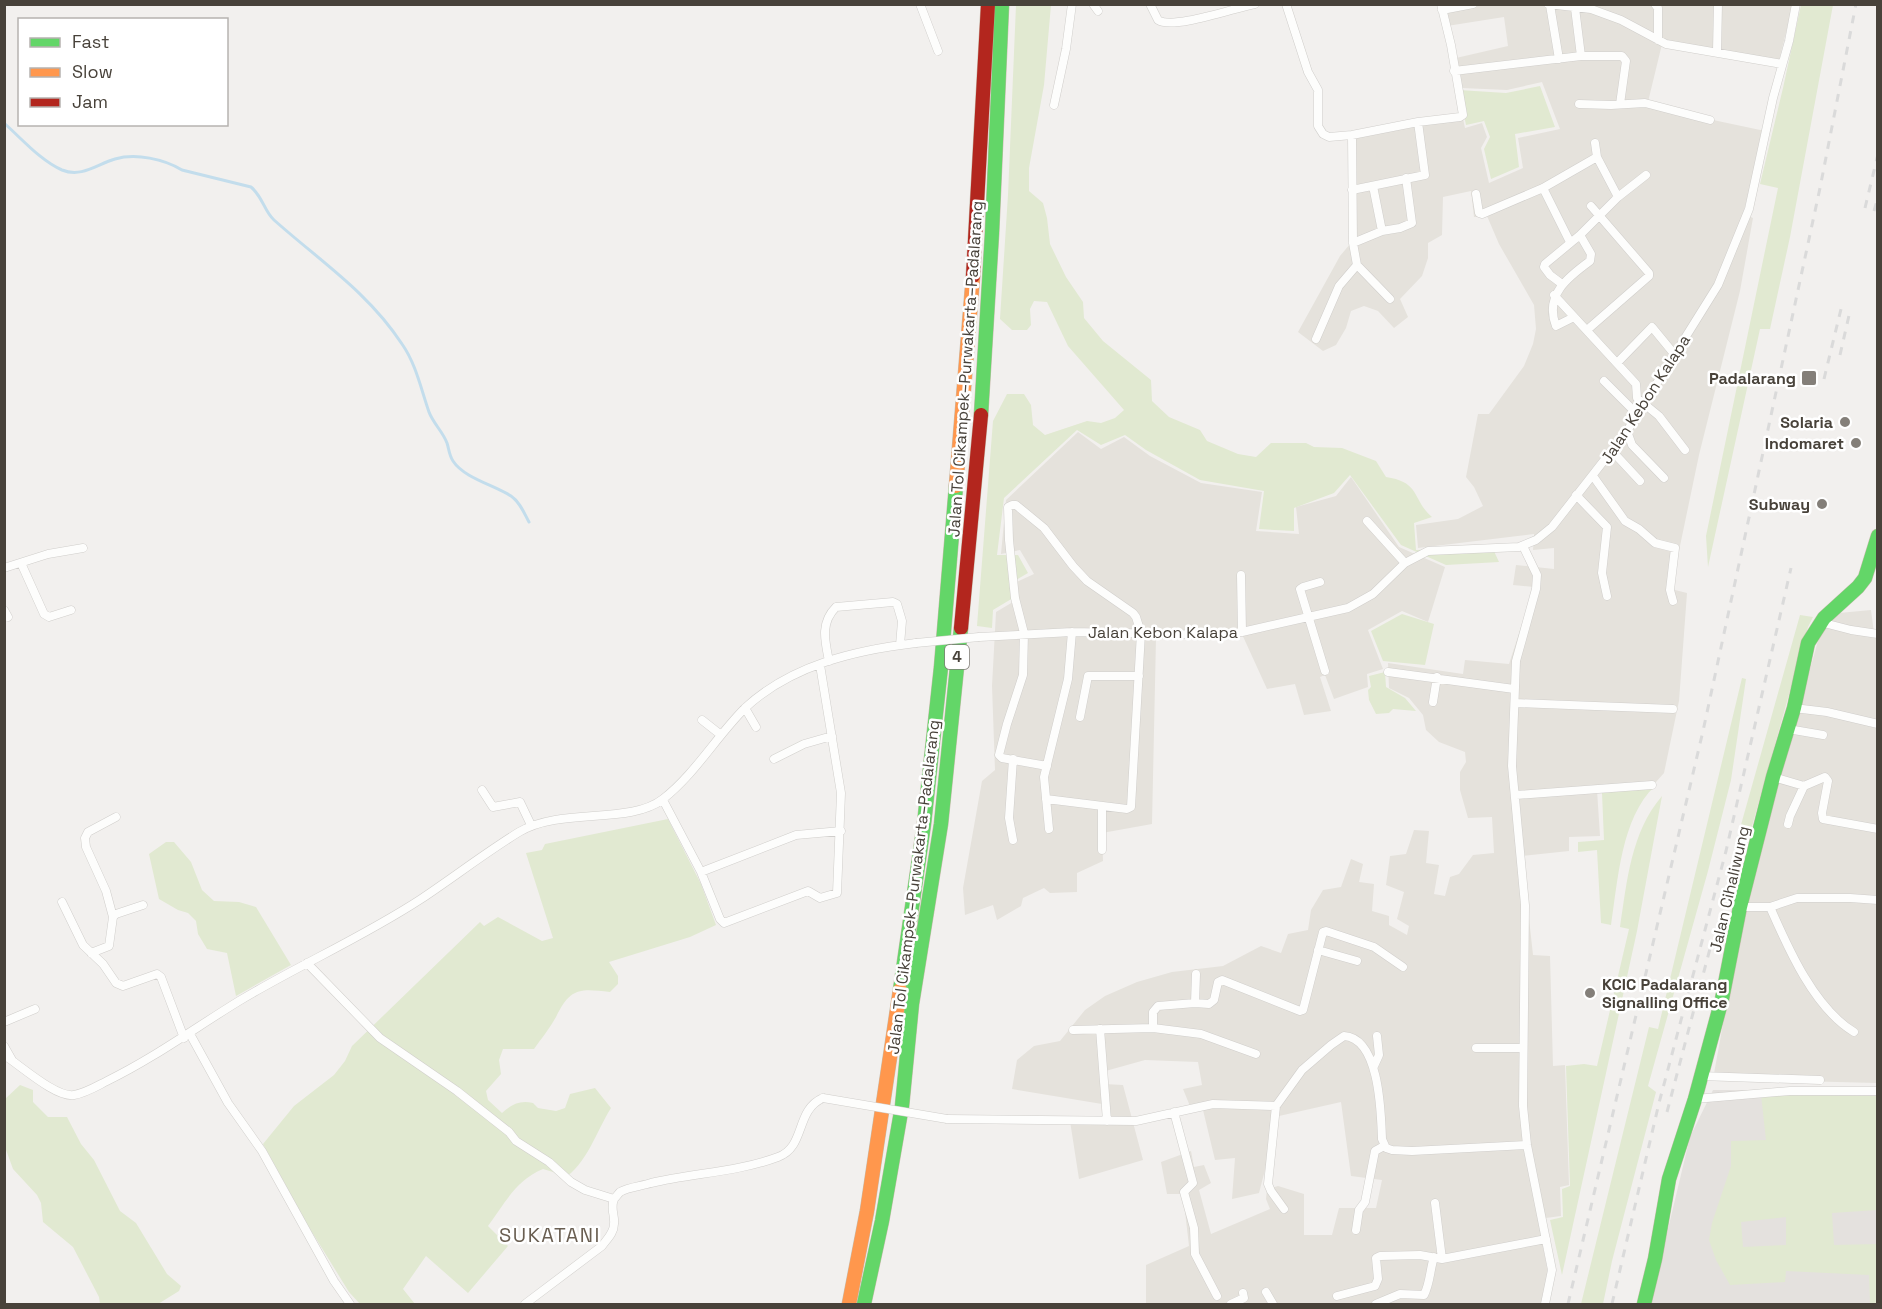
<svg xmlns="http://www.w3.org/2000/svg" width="1882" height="1309" viewBox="0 0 1882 1309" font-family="'Space Grotesk',sans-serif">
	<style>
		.residential { fill: #e5e2dc }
		.industrial { fill: #e4e1de }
		.green { fill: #e1e9d1; fill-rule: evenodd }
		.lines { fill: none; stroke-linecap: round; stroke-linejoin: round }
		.stream { stroke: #c3ddec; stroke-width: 3 }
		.street-casing { stroke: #d0cecb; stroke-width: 9 }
		.fast-casing { stroke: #c7bcac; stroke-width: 15 }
		.slow-casing { stroke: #c7bcac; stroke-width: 15 }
		.jam-casing { stroke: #c7bcac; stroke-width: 15 }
		.street { stroke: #fdfdfc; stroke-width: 8 }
		.fast { stroke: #63d668; stroke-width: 14 }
		.slow { stroke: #ff974d; stroke-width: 14 }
		.jam { stroke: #b3261e; stroke-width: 14 }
		.rail { stroke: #dadada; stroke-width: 3; stroke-dasharray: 8 8; stroke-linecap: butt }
		.street-bridge-casing { stroke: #d0cecb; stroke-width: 9; stroke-linecap: butt }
		.street-bridge { stroke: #fdfdfc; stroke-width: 8 }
		.poi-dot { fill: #847f79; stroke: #fff; stroke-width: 2 }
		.labels { text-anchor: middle; stroke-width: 5; stroke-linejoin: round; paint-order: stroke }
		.shield { fill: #fff; stroke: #7f7b75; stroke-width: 1.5 }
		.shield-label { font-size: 15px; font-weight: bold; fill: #48423a }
		.street-label { font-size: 16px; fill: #48423a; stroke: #fff }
		.poi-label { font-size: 16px; font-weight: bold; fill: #48423a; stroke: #fff; text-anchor: end }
		.quarter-label { font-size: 20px; letter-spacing: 1.5px; fill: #6a5f52; stroke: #fff }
	</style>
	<rect width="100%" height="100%" fill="#f2f0ee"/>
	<path class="residential" d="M 1437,5 L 1793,5 L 1778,64 L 1663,40 L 1647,106 L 1765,131 L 1743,214 L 1753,218 L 1740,291 L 1699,455 L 1671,589 L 1687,593 L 1679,701 L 1664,773 L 1656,782 L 1597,790 L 1600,836 L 1569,837 L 1569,851 L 1522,856 L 1533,955 L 1550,956 L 1553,1066 L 1565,1065 L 1569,1185 L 1560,1187 L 1561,1216 L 1538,1219 L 1550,1285 L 1541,1304 L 1146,1304 L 1146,1265 L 1189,1246 L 1183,1194 L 1167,1194 L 1161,1162 L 1191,1151 L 1194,1167 L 1204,1165 L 1211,1183 L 1199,1190 L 1211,1234 L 1270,1209 L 1266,1199 L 1267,1189 L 1278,1186 L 1304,1194 L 1304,1235 L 1332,1235 L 1339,1208 L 1376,1208 L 1382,1180 L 1351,1176 L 1341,1102 L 1279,1116 L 1259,1193 L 1232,1199 L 1235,1158 L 1215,1160 L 1203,1110 L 1192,1111 L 1183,1089 L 1202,1085 L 1198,1062 L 1145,1060 L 1102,1072 L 1104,1084 L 1123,1085 L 1143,1160 L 1079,1179 L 1070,1121 L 1110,1117 L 1108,1105 L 1012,1089 L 1017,1060 L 1034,1046 L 1060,1041 L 1085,1010 L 1105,996 L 1137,982 L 1172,972 L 1223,966 L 1261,946 L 1281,953 L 1288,934 L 1308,930 L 1311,910 L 1323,890 L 1341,887 L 1351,859 L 1363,864 L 1359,882 L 1374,884 L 1372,911 L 1389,916 L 1389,925 L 1407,935 L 1409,926 L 1397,919 L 1404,892 L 1386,885 L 1390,856 L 1406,854 L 1414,830 L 1429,831 L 1426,863 L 1439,865 L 1434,894 L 1445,896 L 1450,877 L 1459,874 L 1473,855 L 1494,853 L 1492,817 L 1468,818 L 1460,790 L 1460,772 L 1466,762 L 1465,752 L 1439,742 L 1426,730 L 1423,715 L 1409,698 L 1389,688 L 1388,663 L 1463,674 L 1465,660 L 1509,664 L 1534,587 L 1513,585 L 1516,565 L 1554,569 L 1554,548 L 1533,550 L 1534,534 L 1418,548 L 1416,525 L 1458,519 L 1483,506 L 1474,487 L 1466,477 L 1478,414 L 1489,414 L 1524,366 L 1533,344 L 1536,329 L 1534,305 L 1499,244 L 1487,216 L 1474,217 L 1471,191 L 1443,197 L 1442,235 L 1428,243 L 1428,258 L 1422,276 L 1400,299 L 1408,317 L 1394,328 L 1378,311 L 1364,306 L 1351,311 L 1346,328 L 1336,345 L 1323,351 L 1298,332 L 1340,256 L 1350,244 L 1355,136 L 1462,114 L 1465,128 L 1482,123 L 1487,137 L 1481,148 L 1489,183 L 1523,168 L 1518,138 L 1560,129 L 1542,82 L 1507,90 L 1462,88 L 1456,58 L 1508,46 L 1504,17 L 1447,26 Z
		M 1078,432 L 1101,449 L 1124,437 L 1150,456 L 1201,483 L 1262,492 L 1256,531 L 1299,534 L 1296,507 L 1336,496 L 1351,477 L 1399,547 L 1445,567 L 1428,622 L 1402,611 L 1368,630 L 1383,669 L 1367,674 L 1368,687 L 1334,699 L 1325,675 L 1320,677 L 1331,711 L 1304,715 L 1295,684 L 1267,689 L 1241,632 L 1156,638 L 1152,824 L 1102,833 L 1103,861 L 1077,873 L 1077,892 L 1050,893 L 1044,888 L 1023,898 L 1021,906 L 997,920 L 993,905 L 965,915 L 963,888 L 982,781 L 995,770 L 992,686 L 996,612 L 1018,599 L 1012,584 L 1034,574 L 1020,550 L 1001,554 L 1006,500 Z
		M 1871,610 L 1874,633 L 1878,634 L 1877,1083 L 1713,1079 L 1747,892 L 1818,641 L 1828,621 L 1839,613 Z"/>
	<path class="industrial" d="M 1713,1090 L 1877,1090 L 1877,1304 L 1650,1304 L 1690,1137 Z"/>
	<path class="green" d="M 1016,5 L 1051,5 L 1044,85 L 1029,168 L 1029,191 L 1043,203 L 1047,218 L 1050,244 L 1066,277 L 1083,302 L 1084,318 L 1103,341 L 1151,380 L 1152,401 L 1169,417 L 1200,430 L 1207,441 L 1238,454 L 1256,457 L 1271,443 L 1306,443 L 1314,447 L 1342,448 L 1376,461 L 1386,477 C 1421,482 1412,500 1432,517 L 1414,523 L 1416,550 L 1493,549 L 1499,562 L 1446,565 L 1401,545 L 1350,475 L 1334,493 L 1294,508 L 1294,531 L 1259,529 L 1264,491 L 1200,480 L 1146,450 L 1125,435 L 1101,445 L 1077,430 L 1004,498 L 997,555 L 1018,555 L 1028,573 L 1009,584 L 1013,598 L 993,610 L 992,628 L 977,626 L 993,421 L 1007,394 L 1024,394 L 1031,405 L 1033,425 L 1045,435 L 1087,421 L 1101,423 L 1115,418 L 1124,410 L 1068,346 L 1047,302 L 1034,301 L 1030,309 L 1031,325 L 1027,330 L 1012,330 L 1000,319 L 1008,195 Z
		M 1801,5 L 1833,5 L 1790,237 L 1770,329 L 1760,329 L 1708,567 L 1706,536 L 1778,188 L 1760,184 L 1783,88 Z
		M 1540,86 L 1555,127 L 1515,134 L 1519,167 L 1491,179 L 1484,149 L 1490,137 L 1484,121 L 1466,125 L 1459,90 L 1506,93 Z
		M 1402,614 L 1434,624 L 1425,665 L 1383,661 L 1371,631 Z
		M 1800,615 L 1813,617 L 1808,627 L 1802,648 L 1747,844 L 1737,839 Z
		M 1385,672 L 1386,687 L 1405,698 L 1416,711 L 1393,709 L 1389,713 L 1376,714 L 1369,700 L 1368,690 L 1371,687 L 1369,676 Z
		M 1742,678 L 1746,679 L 1731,780 L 1708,871 L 1648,1086 L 1656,1092 L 1612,1261 L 1603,1304 L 1581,1304 L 1649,1027 L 1658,1029 Z
		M 1655,786 C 1621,818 1618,881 1611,925 L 1601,923 L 1597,850 L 1578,852 L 1578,842 L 1604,840 L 1602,793 Z
		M 1662,796 L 1637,931 L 1562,1275 L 1550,1220 L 1563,1217 L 1562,1189 L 1570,1186 L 1566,1066 L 1584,1064 L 1597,1066 L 1629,929 L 1620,927 C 1627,881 1631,832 1662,796 Z
		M 668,819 L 701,884 L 716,925 L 690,937 L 609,962 L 618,976 L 618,984 L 610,992 C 579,988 570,988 556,1017 C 550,1028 541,1039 534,1049 L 503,1049 L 499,1060 L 501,1074 L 486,1091 L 488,1100 L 502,1113 C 512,1104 520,1100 533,1103 L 538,1108 L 556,1111 L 565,1108 L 570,1094 L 595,1088 L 611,1108 C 596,1132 587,1164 563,1179 L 553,1172 L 543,1169 C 516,1180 505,1203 488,1226 L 508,1246 L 468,1293 L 426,1256 L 403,1289 L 415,1304 L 360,1304 L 349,1292 L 307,1224 L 263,1144 L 294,1106 L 334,1075 L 345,1061 L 352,1046 L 480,922 L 484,926 L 498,917 L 542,941 L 553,938 L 526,853 L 542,850 L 545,844 Z
		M 166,842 L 174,842 L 191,862 L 202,890 L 214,901 L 239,902 L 256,907 L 291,965 L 236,996 L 227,953 L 207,949 L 198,934 L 196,921 L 188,913 L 178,910 L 159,899 L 149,854 Z
		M 20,1085 L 33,1090 L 33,1102 L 48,1117 L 67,1117 L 81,1144 L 94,1160 L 120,1211 L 136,1223 L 167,1274 L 181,1286 L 179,1291 L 158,1304 L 100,1304 L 99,1297 L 73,1247 L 43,1222 L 41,1203 L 37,1195 L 13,1169 L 5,1147 L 5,1099 Z
		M 1761,1095 L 1877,1096 L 1877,1210 L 1832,1213 L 1834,1245 L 1877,1244 L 1877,1222 L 1877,1304 L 1870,1304 L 1869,1275 L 1786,1271 L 1785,1282 L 1730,1285 L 1716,1260 L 1709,1240 L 1712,1223 L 1731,1166 L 1731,1141 L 1766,1140 ZM 1786,1217 L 1786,1245 L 1743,1247 L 1741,1222 Z"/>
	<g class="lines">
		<path class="stream" d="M 4,123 C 22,139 41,161 62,170 C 82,178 97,164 115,159 C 136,153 164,159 182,170 L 251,187 C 263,197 264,211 274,220 C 320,261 368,292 402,344 C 416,364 421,389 429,412 C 433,423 443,432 447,443 C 449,449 449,455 453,461 C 464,478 494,485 511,496 C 520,502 524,513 529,522"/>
		<g class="street-casing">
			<path id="street" d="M 920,4 L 938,51
				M 1093,4 L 1098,11
				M 1150,4 L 1158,20 C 1173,30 1234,8 1255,4
				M 1286,4 L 1308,72 L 1318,90 L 1318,126 L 1323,134 L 1329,137 L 1352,135 L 1418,122 L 1460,117 L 1463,115 L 1451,45 L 1441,4
				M 1548,4 L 1591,9 L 1621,20 L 1666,44 L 1782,64
				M 1655,4 L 1658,8 L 1658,40
				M 1550,5 L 1559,59
				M 1575,8 L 1581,56
				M 1442,10 L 1473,4
				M 1717,51 L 1718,4
				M 1454,71 L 1581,56 L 1622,56 L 1626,61 L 1620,104
				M 1579,104 L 1611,105 L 1645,103 L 1710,120
				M 1054,105 L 1066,49 L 1072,4
				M 1352,135 L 1353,243 L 1357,265 L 1390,299
				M 1595,143 L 1597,157 L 1618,197
				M 1373,186 L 1382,231
				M 1543,188 L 1570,242
				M 1352,190 L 1425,175 L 1418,122
				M 1476,194 L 1479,213 L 1482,214 L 1543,188 L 1597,157
				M 1353,243 L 1382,231 L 1400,228 L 1412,223 L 1406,178
				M 1562,284 L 1550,275 L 1544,267 L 1545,264 L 1580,235 L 1618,197 L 1646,175
				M 1554,295 L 1636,384 L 1637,398 L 1659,416 L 1685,450
				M 1574,317 L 1556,326 C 1544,295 1568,277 1590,261 L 1591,254 L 1580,235
				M 1587,330 L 1649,276 L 1649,273 L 1591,206
				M 1316,339 L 1339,286 L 1357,265
				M 1617,363 L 1652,327 L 1675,355
				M 1604,381 L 1638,415
				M 1627,431 L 1632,445 L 1664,478
				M 1613,452 L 1640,481
				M 1593,476 L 1625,521 L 1639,529 L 1655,543 L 1675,548 L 1670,590 L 1673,601
				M 1576,495 L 1607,527 L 1602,573 L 1607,596
				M 1367,521 L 1405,563
				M 1523,546 L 1537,575 L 1536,589 L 1516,661 L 1512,766 L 1525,905 L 1523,1106 L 1527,1145 L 1552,1270 L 1545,1304
				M 21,563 L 44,614 L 49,617 L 71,610
				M 4,568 L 48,554 L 83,548
				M 1241,575 L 1242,632
				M 1320,582 L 1303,587 L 1300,589 L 1325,671
				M 4,610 L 8,617
				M 1820,622 L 1851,630 L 1878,634
				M 979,637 L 1072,632 L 1215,635 L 1242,632 L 1348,608 L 1373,594 L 1405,563 L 1428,551 L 1519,547 L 1536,540 L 1552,527 L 1627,431 L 1718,285 L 1749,209 L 1773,98 L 1789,41 L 1796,4
				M 829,661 C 825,641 820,623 836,607 L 893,602 L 897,604 L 902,621 L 900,645
				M 1388,672 L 1514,689
				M 1433,702 L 1437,677
				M 1515,703 L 1673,709
				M 745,708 L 756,727
				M 1794,708 L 1827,712 L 1878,724
				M 1080,717 L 1088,676 L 1139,676
				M 702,720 L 721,735
				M 1788,729 L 1823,735
				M 774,759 L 804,744 L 832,736
				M 1773,777 L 1804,786 L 1825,777 L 1828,781 L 1822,813 L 1823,819 L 1878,829
				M 482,790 L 493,807 L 520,802 L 531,825
				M 1516,795 L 1652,785
				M 1046,799 L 1127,809 L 1131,807 L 1141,633 L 1136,617 L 1133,613 L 1087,581 L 1073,566 L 1044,528 L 1016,505 L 1012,505 L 1008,507 L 1009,540 L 1015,598 L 1024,633 L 1023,675 L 1007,724 L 999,755 L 1002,758 L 1047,766
				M 663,800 L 701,872 L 720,919 L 724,923 L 808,891 L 820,898 L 837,893 L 841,793 L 820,665
				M 1102,807 L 1102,850
				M 1788,824 L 1790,816 L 1804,786
				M 1049,829 L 1044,777 L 1068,679 L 1072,632
				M 1013,840 L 1009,818 L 1013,759
				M 701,872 L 796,835 L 841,831
				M 62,902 L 83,945 L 103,964 L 116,983 L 123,986 L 157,974 L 161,977 L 184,1038
				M 1740,907 L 1770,907 L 1797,898 L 1850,898 L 1878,900
				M 1770,907 C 1788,948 1814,1008 1854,1032
				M 113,917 L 106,891 L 86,847 L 85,838 L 88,832 L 116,817
				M 1318,950 L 1357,961
				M 91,953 L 109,946 L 113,917 L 116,914 L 143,905
				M 307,963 L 380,1038 L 457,1091 L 509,1132 L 516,1141 L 549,1162 L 571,1182 L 585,1190 L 614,1199 C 616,1197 618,1194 620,1192 C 628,1187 642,1186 651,1183 C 693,1173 738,1172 778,1157 C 806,1147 795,1110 823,1098
				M 1195,1003 L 1196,974
				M 4,1022 L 35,1009
				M 1153,1028 L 1153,1012 L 1158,1006 L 1195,1003 L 1209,1004 L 1214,1000 L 1218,982 L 1222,980 L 1300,1011 L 1303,1010 L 1323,932 L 1326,931 L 1374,947 L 1403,967
				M 1100,1029 L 1107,1121
				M 1073,1030 L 1153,1028 L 1201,1034 L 1256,1054
				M 190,1034 L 228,1103 L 262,1151 L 334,1281 L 350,1304
				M 4,1046 L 12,1060
				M 1476,1048 L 1523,1048
				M 4,1055 C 20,1065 56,1098 74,1095 C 86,1093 97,1086 107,1081 C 154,1058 195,1028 239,1001 C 299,965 363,937 421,899 C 454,877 485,853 519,832 C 561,807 630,825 663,799 C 695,774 716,737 745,708 C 791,665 856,650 916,643
				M 1374,1066 L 1379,1055 L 1377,1036
				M 1700,1076 L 1820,1080
				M 1695,1099 L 1790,1091 L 1878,1091
				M 1174,1112 L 1193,1183 L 1184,1192 L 1194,1228 L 1195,1254 L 1217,1296
				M 947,1119 L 1136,1121 L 1213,1104 L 1276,1106
				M 1435,1203 L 1442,1259
				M 1284,1209 L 1271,1191 L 1268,1184 L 1276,1106 L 1302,1070 L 1331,1045 L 1344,1036 C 1380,1038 1381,1114 1382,1139 L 1386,1148 L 1392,1150 L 1412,1151 L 1527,1145
				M 1356,1230 L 1359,1210 L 1365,1202 L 1375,1151 L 1384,1146
				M 1266,1292 L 1273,1304
				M 1337,1296 L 1375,1286 L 1378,1279 L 1376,1258 L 1380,1256 L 1420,1255 L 1442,1259 L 1546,1239
				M 525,1304 L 602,1246 C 607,1239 614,1233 614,1224 C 615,1214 610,1209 614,1199
				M 1231,1304 L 1244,1298 L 1243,1293
				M 1376,1304 L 1400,1294 L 1424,1295 C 1430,1284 1430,1269 1434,1257"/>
		</g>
		<g class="fast-casing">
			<path id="fast" d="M 981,415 L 992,233 L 1002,4
				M 900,990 L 924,824 L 941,667 L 956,486
				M 864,1304 L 882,1221 L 902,1106 L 912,1004 L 941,824 L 961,628
				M 1644,1304 L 1655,1259 L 1669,1179 L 1695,1099 L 1722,999 L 1740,907 L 1773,777 L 1794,708 L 1808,643 L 1824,618 L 1858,587 L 1865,578 L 1878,536"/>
		</g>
		<g class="slow-casing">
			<path id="slow" d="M 956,486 L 973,276
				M 849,1304 L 867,1211 L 900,990"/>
		</g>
		<g class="jam-casing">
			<path id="jam" d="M 973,276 L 988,4
				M 961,628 L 981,415"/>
		</g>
		<use href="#street" class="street"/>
		<use href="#fast" class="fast"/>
		<use href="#slow" class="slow"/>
		<use href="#jam" class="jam"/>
		<path class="rail" d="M 1865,208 L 1878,154
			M 1874,211 L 1878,197
			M 1840,355 L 1850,311
			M 1824,379 L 1841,309
			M 1667,1112 L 1712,941
			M 1568,1304 L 1703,731 L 1820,188 L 1856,4
			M 1612,1304 L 1659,1103 L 1726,851 L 1791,568"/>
		<g class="street-bridge-casing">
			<path id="street-bridge" d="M 916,643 L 979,637
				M 823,1098 L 947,1119"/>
		</g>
		<use href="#street-bridge" class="street-bridge"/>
	</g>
	<g class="poi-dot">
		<rect x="1801" y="370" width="16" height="16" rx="3"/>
		<circle cx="1845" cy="422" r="6"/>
		<circle cx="1856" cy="443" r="6"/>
		<circle cx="1822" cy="504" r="6"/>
		<circle cx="1590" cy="993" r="6"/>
	</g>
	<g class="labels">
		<rect class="shield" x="945" y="645" width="24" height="24" rx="4.5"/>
		<g class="shield-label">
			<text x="957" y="662">4</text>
		</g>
		<g class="street-label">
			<text transform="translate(965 369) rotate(-86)" y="6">Jalan Tol Cikampek–Purwakarta–Padalarang</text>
			<text transform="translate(1645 399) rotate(-57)" y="6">Jalan Kebon Kalapa</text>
			<text x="1163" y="638">Jalan Kebon Kalapa</text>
			<text transform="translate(913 887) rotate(-83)" y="6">Jalan Tol Cikampek–Purwakarta–Padalarang</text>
			<text transform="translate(1729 889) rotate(-77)" y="6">Jalan Cihaliwung</text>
		</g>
		<g class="poi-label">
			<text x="1796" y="384">Padalarang</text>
			<text x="1833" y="428">Solaria</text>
			<text x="1844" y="449">Indomaret</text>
			<text x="1810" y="510">Subway</text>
			<text x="1602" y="990" text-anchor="start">KCIC Padalarang<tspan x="1602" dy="18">Signalling Office</tspan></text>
		</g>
		<g class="quarter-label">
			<text x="550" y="1242">SUKATANI</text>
		</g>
	</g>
	<rect width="1882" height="1309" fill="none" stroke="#48423a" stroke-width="12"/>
	<rect x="18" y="18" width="210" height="108" fill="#ffffff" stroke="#b6b3b0" stroke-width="1.5"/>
	<rect x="30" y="38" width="30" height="9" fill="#63d668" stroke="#b6b3b0" stroke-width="1.5"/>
	<text x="72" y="48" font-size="18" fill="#48423a">Fast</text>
	<rect x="30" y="68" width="30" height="9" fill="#ff974d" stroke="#b6b3b0" stroke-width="1.5"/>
	<text x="72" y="78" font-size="18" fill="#48423a">Slow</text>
	<rect x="30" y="98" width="30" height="9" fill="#b3261e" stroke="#b6b3b0" stroke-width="1.5"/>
	<text x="72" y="108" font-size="18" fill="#48423a">Jam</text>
</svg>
